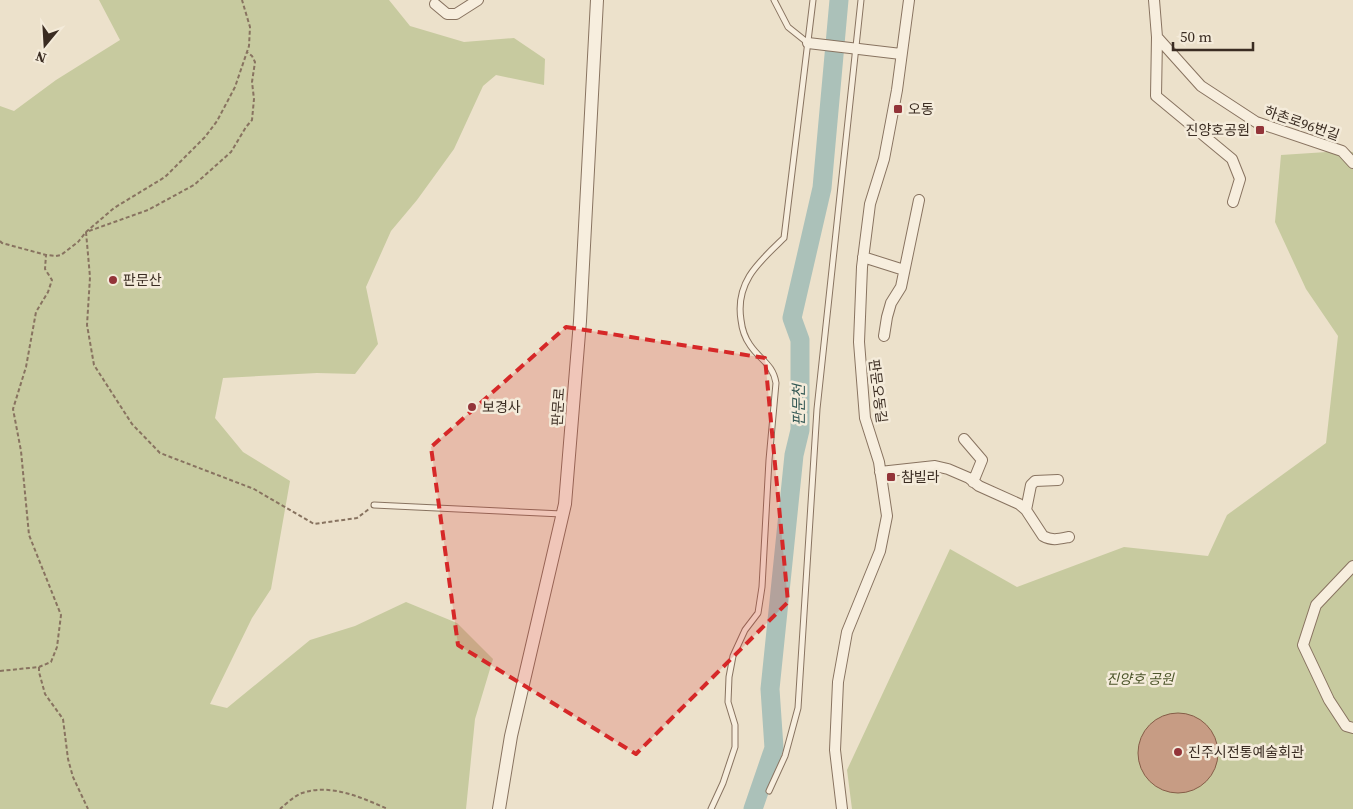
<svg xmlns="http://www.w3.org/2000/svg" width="1353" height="809" viewBox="0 0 1353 809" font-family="'Source Serif 4','Noto Sans KR',serif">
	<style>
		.green { fill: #c7ca9f }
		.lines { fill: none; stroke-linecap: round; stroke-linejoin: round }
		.river { stroke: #abc1b9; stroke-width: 19 }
		.building { fill: #c79c84; stroke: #855d47 }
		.service-casing { stroke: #887360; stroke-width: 7 }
		.minor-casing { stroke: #887360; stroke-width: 12 }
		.tertiary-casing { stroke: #887360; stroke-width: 14 }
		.path { stroke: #887360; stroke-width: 2; stroke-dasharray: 4 2.5; stroke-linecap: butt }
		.service { stroke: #f7eede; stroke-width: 5 }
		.minor { stroke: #f7eede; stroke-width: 10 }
		.tertiary { stroke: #f7eede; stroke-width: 12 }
		.marked { fill: #d62828; fill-opacity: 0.2; stroke: #d62828; stroke-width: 4; stroke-dasharray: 10 6; stroke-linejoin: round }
		.poi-dot { fill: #933439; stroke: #f4ebda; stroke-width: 2 }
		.labels { text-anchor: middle; stroke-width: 5; stroke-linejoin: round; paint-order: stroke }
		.poi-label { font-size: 14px; fill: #3a2c22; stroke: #f4ebda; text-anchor: start }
		.street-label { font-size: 14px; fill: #3a2c22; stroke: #f4ebda }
		.park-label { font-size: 14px; font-style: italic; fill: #4c552a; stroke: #f4ebda }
		.water-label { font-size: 15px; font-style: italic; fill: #335854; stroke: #f4ebda }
	</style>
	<rect width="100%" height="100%" fill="#ece1cb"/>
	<path class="green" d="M 99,0 L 389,0 L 410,26 L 464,42 L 514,38 L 545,59 L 544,85 L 496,75 L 483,86 L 454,149 L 417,200 L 391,231 L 366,287 L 378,344 L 355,374 L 317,373 L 223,378 L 215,418 L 243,452 L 290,481 L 271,589 L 252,618 L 210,704 L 227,708 L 310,640 L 355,626 L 406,602 L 457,623 L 493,659 L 475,719 L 466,809 L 0,809 L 0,106 L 14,111 L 56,80 L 120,40 Z
		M 1342,151 L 1353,152 L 1353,809 L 852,809 L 847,770 L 950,549 L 1017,587 L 1124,547 L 1208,556 L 1227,515 L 1326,443 L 1338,336 L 1306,289 L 1275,222 L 1281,155 Z"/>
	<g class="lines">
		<path class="river" d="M 753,809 L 774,748 L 770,689 L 794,455 L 800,430 L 800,340 L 792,318 L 822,188 L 839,0"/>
	</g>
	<path class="building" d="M1138 753a40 40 0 1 1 80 0a40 40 0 1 1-80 0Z"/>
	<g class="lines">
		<g class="service-casing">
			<path id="service" d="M 774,0 L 788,27 L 808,43
				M 374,505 L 562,514
				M 769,791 L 785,756 L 798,708 L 817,409 L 861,0
				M 711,809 L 723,783 L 735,747 L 735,725 L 728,702 L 729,677 L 733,656 L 745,630 L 758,613 L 762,587 L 769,460 L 776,383 C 773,364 760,360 750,345 C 745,338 742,329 741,320 C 735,282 759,262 784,238 L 813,0"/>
		</g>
		<g class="minor-casing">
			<path id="minor" d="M 1154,0 L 1157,37 L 1201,86 L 1256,122 L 1342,151 L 1353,163
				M 435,4 L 447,14 L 456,14 L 478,0
				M 1157,37 L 1156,96 L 1232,159 L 1240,179 L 1233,202
				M 808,43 L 901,54
				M 863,257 L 904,270
				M 884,336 L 887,317 L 891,303 L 901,287 L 919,200
				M 964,439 L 982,460 L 973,482
				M 880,472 L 935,466 L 948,469 L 969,478 L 979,486 L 1019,504 L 1026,510 L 1043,536 C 1052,541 1059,539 1069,537
				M 1026,510 L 1031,485 L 1035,481 L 1058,480
				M 1353,566 L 1316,605 L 1303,645 L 1329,700 L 1346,726 L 1353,728
				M 842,809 L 835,750 L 838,682 L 847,632 L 880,551 L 887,516 L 879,462 L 865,418 L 859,342 L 862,267 L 870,204 L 884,159 L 897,90 L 909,0"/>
		</g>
		<g class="tertiary-casing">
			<path id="tertiary" d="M 499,809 L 511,736 L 565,504 L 580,321 L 597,0"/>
		</g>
		<path class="path" d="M 89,231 L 148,210 L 194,185 L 231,152 L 246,127 L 252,120 L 254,99 L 252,82 L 255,62 L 252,56 L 247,52
			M 86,232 L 90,277 L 87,325 L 94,365 L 132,424 L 160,453 L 254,489 L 314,524 L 357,518 L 369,509
			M 0,241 L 2,243 L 46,255 L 56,256 L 61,255 L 78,242 L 86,232 L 114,208 L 165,177 L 205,137 L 217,121 L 235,87 L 249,46 L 250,27 L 242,0
			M 39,667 L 39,672 L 45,694 L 63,719 L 68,759 L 73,777 L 88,809
			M 0,671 L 39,667 L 51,662 L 57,647 L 61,615 L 29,535 L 21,451 L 13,409 L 26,367 L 36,312 L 48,292 L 52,280 L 45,269 L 46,255
			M 280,809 C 286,804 294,796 302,793 C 331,783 362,798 388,809"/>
		<use href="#service" class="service"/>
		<use href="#minor" class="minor"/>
		<use href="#tertiary" class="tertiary"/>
	</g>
	<path class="marked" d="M 566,327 L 765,358 L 788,602 L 636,754 L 458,645 L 431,447 Z"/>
	<g class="poi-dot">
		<rect x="893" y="104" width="10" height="10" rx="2.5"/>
		<rect x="1255" y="125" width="10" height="10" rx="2.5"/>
		<circle cx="113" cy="280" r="5"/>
		<circle cx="472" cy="407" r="5"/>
		<rect x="886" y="472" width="10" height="10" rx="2.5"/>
		<circle cx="1178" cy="752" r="5"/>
	</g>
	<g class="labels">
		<g class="poi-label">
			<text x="908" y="114">오동</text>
			<text x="1250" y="135" text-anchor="end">진양호공원</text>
			<text x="123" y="285">판문산</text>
			<text x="482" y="412">보경사</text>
			<text x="901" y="482">참빌라</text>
			<text x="1188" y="757">진주시전통예술회관</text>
		</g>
		<g class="street-label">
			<text transform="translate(1302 123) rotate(19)" y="5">하촌로96번길</text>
			<text transform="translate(878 391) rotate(83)" y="5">판문오동길</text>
			<text transform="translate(558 407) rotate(-86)" y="5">판문로</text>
		</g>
		<g class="park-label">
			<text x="1140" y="684">진양호 공원</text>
		</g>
		<g class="water-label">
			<text transform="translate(799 405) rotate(-90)" y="5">판문천</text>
		</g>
	</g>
	<g transform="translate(45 45) rotate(198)" stroke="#f4ebda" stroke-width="4" paint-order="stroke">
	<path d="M0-4L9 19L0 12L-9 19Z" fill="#3a2c22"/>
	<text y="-8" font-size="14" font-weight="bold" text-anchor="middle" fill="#3a2c22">N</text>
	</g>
	<path d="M1173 42v8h80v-8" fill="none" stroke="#3a2c22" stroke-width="2.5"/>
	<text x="1180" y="42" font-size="15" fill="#3a2c22" stroke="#f4ebda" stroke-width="4" paint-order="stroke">50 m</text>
</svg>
